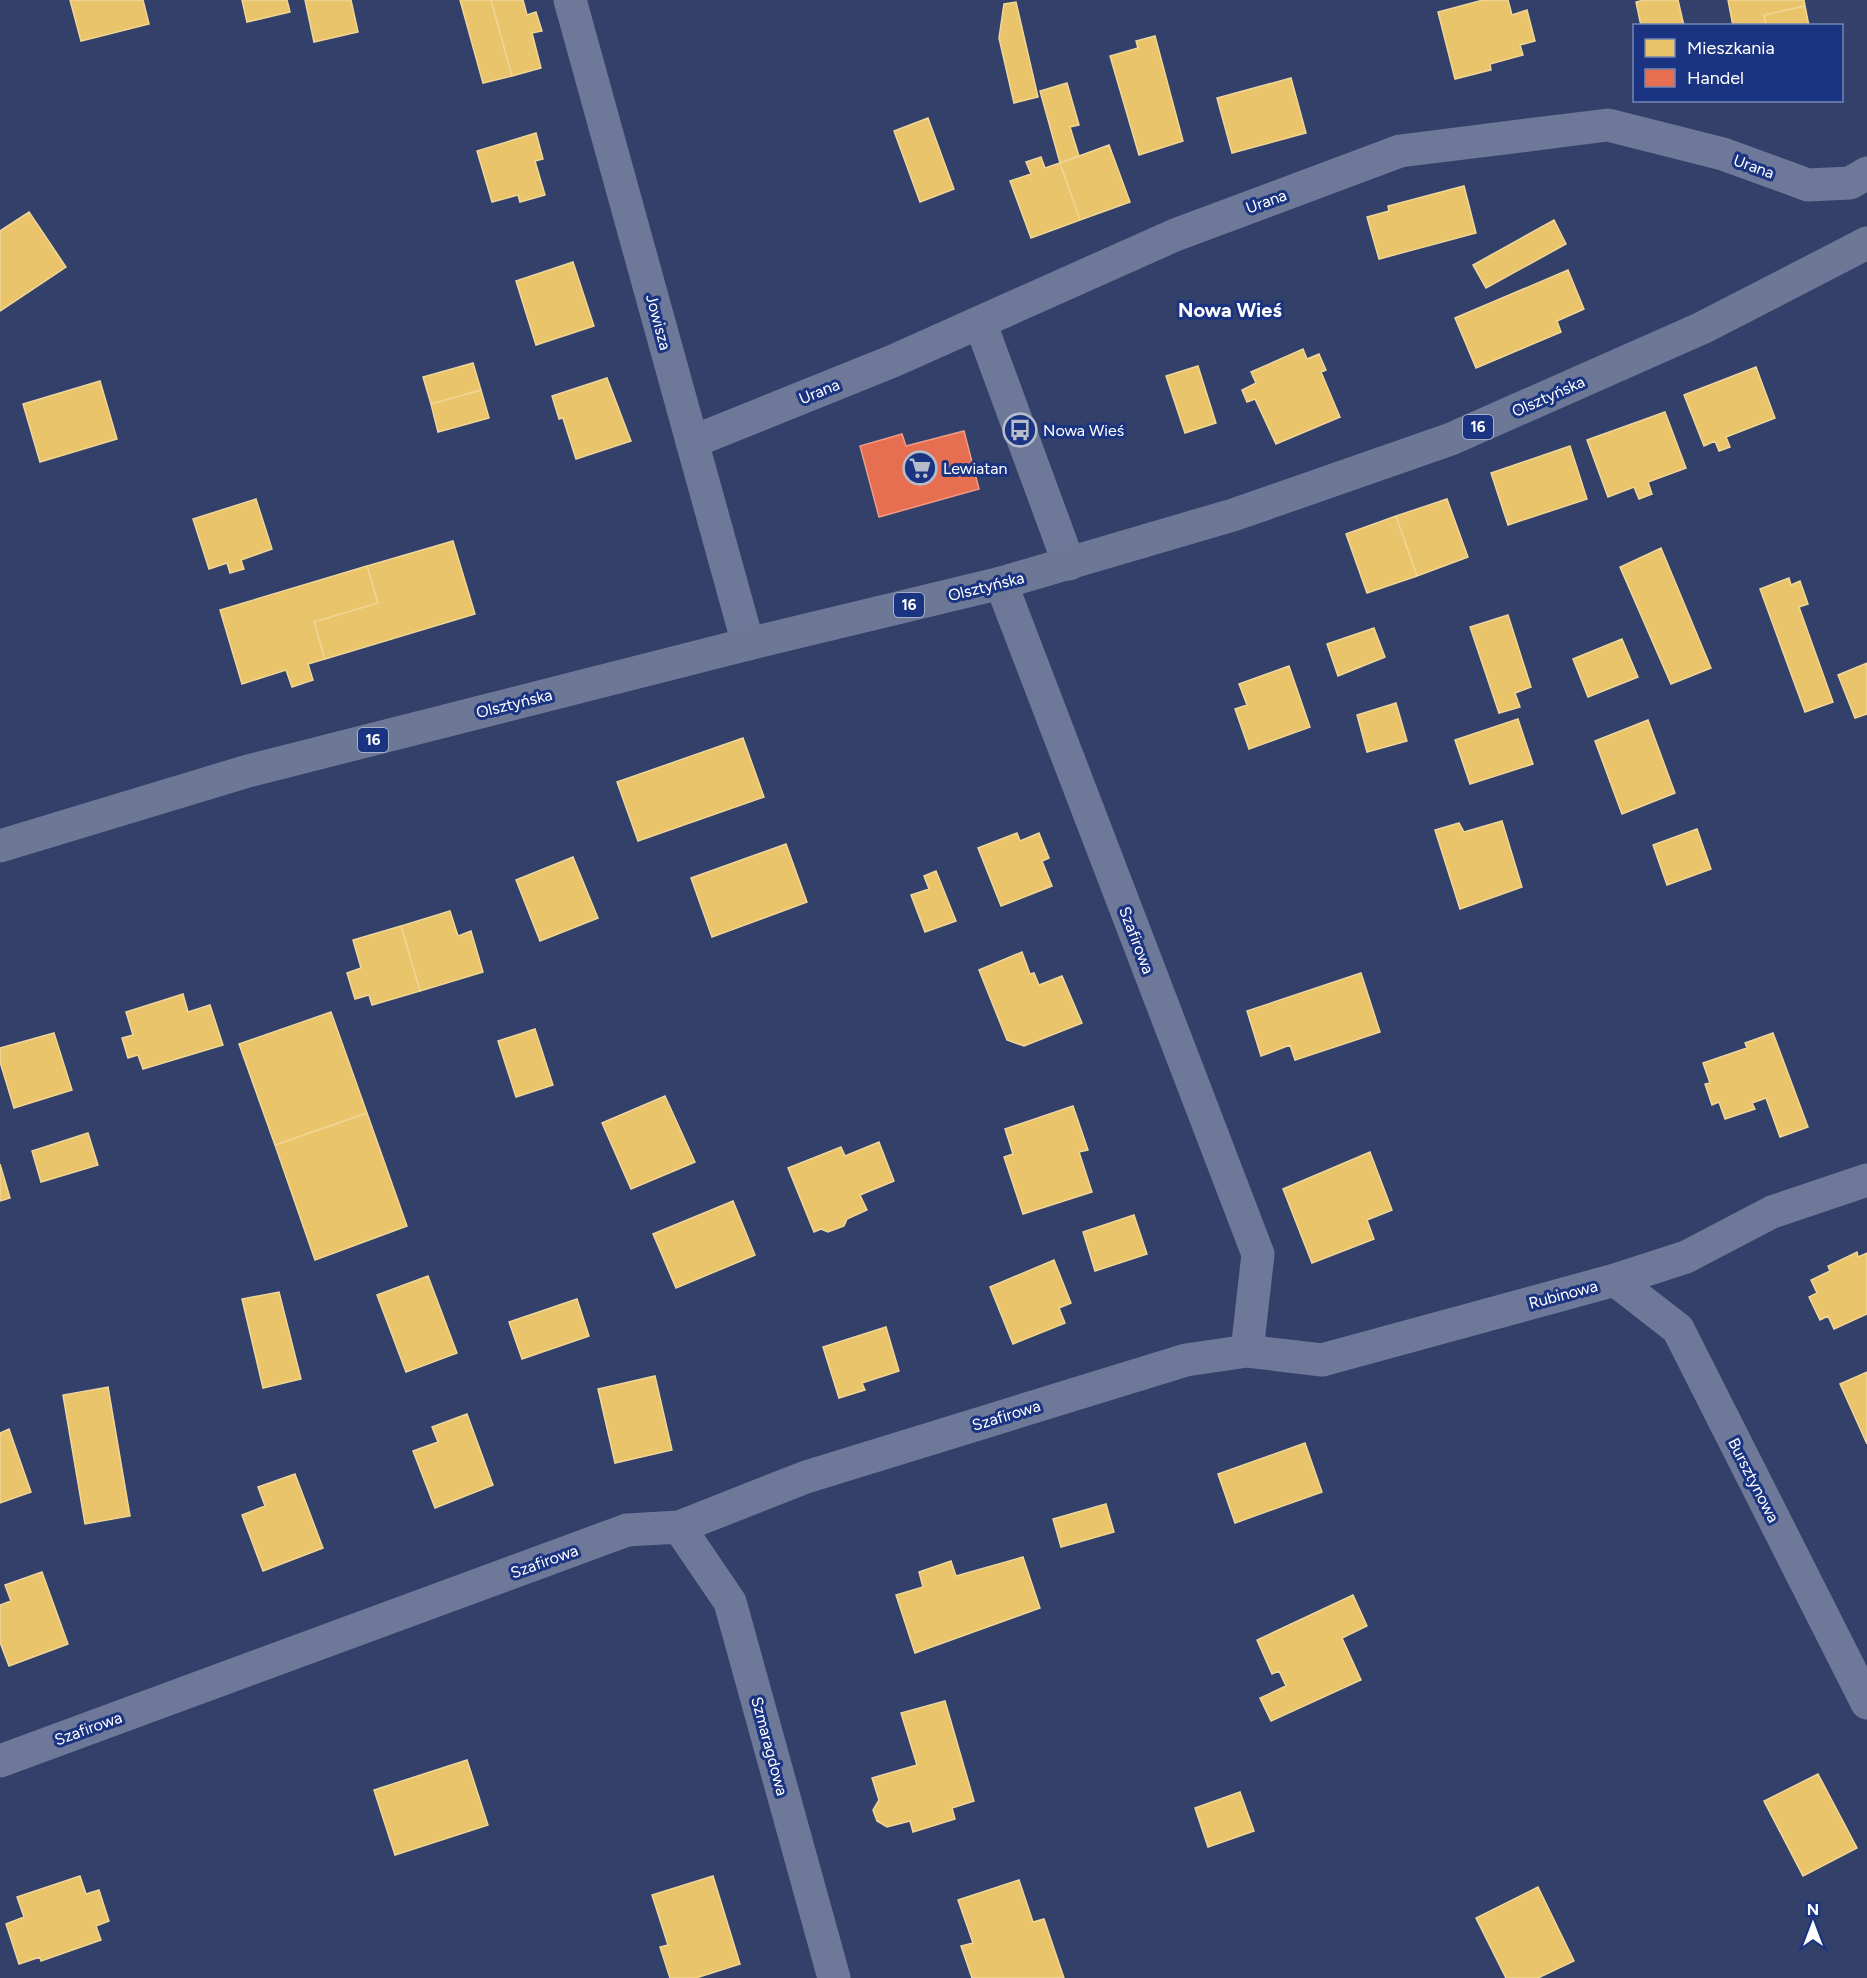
<svg xmlns="http://www.w3.org/2000/svg" width="1867" height="1978" viewBox="0 0 1867 1978" font-family="Figtree,sans-serif">
	<style>
		.homes { fill: #e9c46a; stroke: #f0d697; stroke-width: 1.5 }
		.shops { fill: #e76f51; stroke: #ee9a85; stroke-width: 1.5 }
		.lines { fill: none; stroke-linecap: round; stroke-linejoin: round }
		.minor { stroke: #6e7898; stroke-width: 33 }
		.tertiary { stroke: #6e7898; stroke-width: 33 }
		.primary { stroke: #6d7796; stroke-width: 33 }
		.labels { text-anchor: middle; stroke-width: 6; stroke-linejoin: round; paint-order: stroke }
		.shield { fill: #1b3481; stroke: #bbc2d9; stroke-width: 1.5 }
		.shield-label { font-size: 15px; font-weight: bold; fill: #fff }
		.street-label { font-size: 16px; fill: #fff; stroke: #1b3481 }
		.poi-label { font-size: 16px; fill: #fff; stroke: #1b3481; text-anchor: start }
		.quarter-label { font-size: 20px; font-weight: bold; fill: #fff; stroke: #1b3481 }
	</style>
	<rect width="100%" height="100%" fill="#32406a"/>
	<path class="homes" d="M 70,0 L 143,0 L 149,24 L 81,41 Z
		M 242,0 L 287,0 L 290,12 L 247,22 Z
		M 305,0 L 351,0 L 358,32 L 314,42 Z
		M 460,0 L 491,0 L 512,76 L 483,83 Z
		M 491,0 L 523,0 L 527,15 L 536,12 L 542,31 L 532,33 L 541,68 L 512,76 Z
		M 1483,0 L 1508,0 L 1512,15 L 1527,10 L 1535,41 L 1520,45 L 1523,55 L 1490,64 L 1491,70 L 1455,79 L 1438,12 Z
		M 1644,0 L 1678,0 L 1684,26 L 1641,26 L 1636,2 Z
		M 1728,0 L 1804,0 L 1805,6 L 1764,15 L 1766,26 L 1733,26 Z
		M 1016,2 L 1038,97 L 1014,103 L 999,38 L 1004,4 Z
		M 1805,6 L 1809,26 L 1766,26 L 1764,15 Z
		M 1155,36 L 1183,141 L 1139,155 L 1110,56 L 1138,48 L 1136,41 Z
		M 1291,78 L 1306,133 L 1232,153 L 1217,98 Z
		M 1067,83 L 1079,125 L 1070,127 L 1079,156 L 1060,163 L 1040,91 Z
		M 928,118 L 954,189 L 920,202 L 894,131 Z
		M 536,133 L 543,159 L 535,161 L 545,195 L 520,202 L 518,195 L 492,202 L 477,151 Z
		M 1109,145 L 1130,202 L 1080,220 L 1060,163 Z
		M 1041,157 L 1045,168 L 1060,163 L 1080,220 L 1031,238 L 1010,181 L 1031,174 L 1026,162 Z
		M 1464,186 L 1476,233 L 1379,259 L 1367,217 L 1389,211 L 1388,206 Z
		M 29,212 L 66,267 L 0,311 L 0,231 Z
		M 1554,220 L 1566,244 L 1486,288 L 1473,265 Z
		M 573,262 L 594,326 L 536,345 L 516,281 Z
		M 1568,270 L 1584,309 L 1557,321 L 1561,332 L 1476,368 L 1455,318 Z
		M 1303,349 L 1307,359 L 1319,354 L 1326,370 L 1321,372 L 1340,417 L 1276,444 L 1255,399 L 1247,402 L 1242,390 L 1256,383 L 1251,372 Z
		M 473,363 L 481,390 L 431,404 L 423,377 Z
		M 1198,366 L 1216,423 L 1185,433 L 1166,376 Z
		M 1756,367 L 1775,418 L 1726,437 L 1730,447 L 1719,451 L 1715,441 L 1704,446 L 1684,395 Z
		M 607,378 L 631,441 L 576,459 L 563,418 L 559,419 L 552,396 Z
		M 100,381 L 117,439 L 40,462 L 23,404 Z
		M 481,390 L 489,418 L 438,432 L 431,404 Z
		M 1665,412 L 1686,468 L 1648,482 L 1652,494 L 1639,499 L 1634,487 L 1608,497 L 1587,440 Z
		M 1570,446 L 1587,499 L 1508,525 L 1491,473 Z
		M 256,499 L 272,549 L 241,560 L 244,569 L 230,573 L 227,563 L 209,569 L 193,519 Z
		M 1447,499 L 1468,557 L 1417,576 L 1396,516 Z
		M 1396,516 L 1417,576 L 1367,593 L 1346,534 Z
		M 453,541 L 475,614 L 325,659 L 314,622 L 378,603 L 367,566 Z
		M 1661,548 L 1711,668 L 1671,684 L 1620,567 Z
		M 367,566 L 378,603 L 314,622 L 325,659 L 308,664 L 313,680 L 292,687 L 286,670 L 242,684 L 220,610 Z
		M 1789,578 L 1791,585 L 1800,581 L 1808,604 L 1799,607 L 1833,702 L 1805,712 L 1760,589 Z
		M 1508,615 L 1531,687 L 1515,693 L 1520,707 L 1499,713 L 1470,627 Z
		M 1374,628 L 1385,657 L 1338,676 L 1327,644 Z
		M 1622,639 L 1638,677 L 1588,697 L 1573,659 Z
		M 1867,663 L 1867,714 L 1855,718 L 1838,675 Z
		M 1289,666 L 1310,727 L 1249,749 L 1235,709 L 1247,705 L 1239,684 Z
		M 1396,703 L 1407,741 L 1367,752 L 1357,715 Z
		M 1518,719 L 1533,764 L 1470,784 L 1455,740 Z
		M 1648,720 L 1675,793 L 1622,814 L 1595,741 Z
		M 743,738 L 764,797 L 638,841 L 617,782 Z
		M 1502,821 L 1522,887 L 1460,909 L 1435,830 L 1459,823 L 1464,832 Z
		M 1697,829 L 1711,869 L 1667,885 L 1653,845 Z
		M 1017,833 L 1020,841 L 1039,833 L 1049,858 L 1042,861 L 1052,886 L 1001,906 L 978,848 Z
		M 786,844 L 807,902 L 712,937 L 691,878 Z
		M 573,857 L 598,918 L 540,941 L 516,880 Z
		M 936,871 L 956,921 L 925,932 L 911,895 L 929,889 L 924,876 Z
		M 450,911 L 458,936 L 471,931 L 483,972 L 420,991 L 401,926 Z
		M 401,926 L 420,991 L 372,1005 L 369,995 L 355,999 L 347,973 L 361,968 L 353,940 Z
		M 1022,952 L 1030,974 L 1034,973 L 1039,985 L 1062,976 L 1082,1023 L 1024,1046 L 1007,1040 L 979,970 Z
		M 1361,973 L 1380,1032 L 1295,1060 L 1290,1045 L 1261,1056 L 1247,1011 Z
		M 183,994 L 188,1012 L 210,1005 L 223,1045 L 143,1069 L 138,1055 L 128,1058 L 122,1038 L 133,1035 L 126,1012 Z
		M 331,1012 L 367,1113 L 275,1145 L 239,1044 Z
		M 535,1029 L 553,1085 L 516,1097 L 498,1041 Z
		M 54,1033 L 72,1090 L 14,1108 L 0,1062 L 0,1048 Z
		M 1773,1033 L 1808,1127 L 1780,1137 L 1766,1098 L 1752,1103 L 1755,1109 L 1725,1119 L 1719,1102 L 1712,1105 L 1705,1084 L 1710,1083 L 1703,1063 L 1747,1048 L 1745,1043 Z
		M 665,1096 L 695,1162 L 631,1189 L 602,1123 Z
		M 1073,1106 L 1088,1150 L 1079,1152 L 1092,1192 L 1023,1214 L 1004,1157 L 1013,1154 L 1005,1129 Z
		M 367,1113 L 407,1226 L 315,1260 L 275,1145 Z
		M 88,1133 L 98,1165 L 41,1182 L 32,1151 Z
		M 879,1142 L 894,1181 L 860,1195 L 867,1210 L 847,1219 L 844,1226 L 828,1232 L 821,1229 L 814,1232 L 788,1168 L 841,1147 L 845,1156 Z
		M 1370,1152 L 1392,1210 L 1367,1220 L 1374,1239 L 1312,1263 L 1283,1189 Z
		M 0,1164 L 10,1198 L 0,1201 Z
		M 733,1201 L 755,1255 L 676,1288 L 653,1234 Z
		M 1134,1215 L 1147,1254 L 1095,1271 L 1083,1232 Z
		M 1857,1252 L 1858,1257 L 1867,1253 L 1867,1314 L 1834,1329 L 1828,1316 L 1820,1320 L 1809,1297 L 1817,1293 L 1811,1280 L 1830,1271 L 1828,1266 Z
		M 1054,1260 L 1071,1303 L 1059,1308 L 1065,1323 L 1013,1344 L 990,1287 Z
		M 428,1276 L 457,1353 L 406,1372 L 377,1295 Z
		M 279,1292 L 301,1379 L 263,1388 L 242,1299 Z
		M 577,1299 L 589,1336 L 522,1359 L 509,1322 Z
		M 886,1327 L 899,1371 L 862,1383 L 865,1390 L 839,1398 L 823,1347 Z
		M 1867,1372 L 1867,1444 L 1840,1384 Z
		M 655,1376 L 672,1450 L 615,1463 L 598,1389 Z
		M 108,1387 L 130,1516 L 85,1524 L 63,1395 Z
		M 467,1414 L 493,1485 L 435,1508 L 413,1451 L 438,1442 L 432,1427 Z
		M 9,1429 L 31,1492 L 0,1503 L 0,1433 Z
		M 1305,1443 L 1322,1492 L 1235,1523 L 1218,1474 Z
		M 295,1474 L 323,1548 L 263,1571 L 242,1515 L 265,1506 L 258,1487 Z
		M 1106,1504 L 1114,1532 L 1061,1547 L 1053,1519 Z
		M 1023,1557 L 1040,1608 L 915,1653 L 896,1595 L 923,1587 L 919,1572 L 951,1561 L 956,1576 Z
		M 42,1572 L 68,1644 L 9,1666 L 0,1642 L 0,1605 L 11,1601 L 5,1585 Z
		M 1353,1595 L 1367,1626 L 1342,1638 L 1361,1680 L 1271,1721 L 1260,1698 L 1286,1686 L 1279,1671 L 1272,1674 L 1257,1640 Z
		M 945,1701 L 974,1801 L 952,1808 L 955,1819 L 913,1832 L 910,1821 L 887,1827 L 877,1821 L 873,1810 L 879,1800 L 872,1778 L 917,1765 L 901,1713 Z
		M 467,1760 L 488,1825 L 395,1855 L 374,1790 Z
		M 1818,1774 L 1857,1848 L 1803,1876 L 1764,1801 Z
		M 1240,1792 L 1254,1831 L 1208,1847 L 1195,1808 Z
		M 80,1876 L 86,1894 L 99,1890 L 109,1921 L 96,1926 L 101,1940 L 41,1961 L 40,1957 L 19,1964 L 6,1924 L 24,1917 L 17,1897 Z
		M 713,1876 L 740,1964 L 696,1978 L 670,1978 L 660,1947 L 668,1945 L 652,1895 Z
		M 1019,1880 L 1033,1922 L 1044,1919 L 1064,1978 L 972,1978 L 961,1946 L 973,1943 L 958,1900 Z
		M 1538,1887 L 1574,1961 L 1538,1978 L 1506,1978 L 1476,1918 Z"/>
	<path class="shops" d="M 964,431 L 979,489 L 879,517 L 860,446 L 902,434 L 906,446 Z"/>
	<g class="lines">
		<path class="minor" d="M 980,322 L 1069,564
			M 692,442 L 893,361 L 1175,235 L 1400,151 L 1608,125 L 1723,154 L 1808,185 L 1850,183 L 1867,173
			M 1001,583 L 1258,1254 L 1247,1351
			M 1615,1280 L 1678,1329 L 1867,1703
			M 679,1527 L 730,1602 L 834,1978
			M 0,1761 L 627,1530 L 679,1527 L 806,1477 L 1186,1360 L 1247,1351 L 1322,1360 L 1615,1280 L 1686,1257 L 1772,1212 L 1867,1180"/>
		<path class="tertiary" d="M 570,0 L 748,644"/>
		<path class="primary" d="M 0,846 L 248,771 L 748,644 L 1001,583 L 1233,515 L 1451,439 L 1702,328 L 1867,243"/>
	</g>
	<defs>
		<g id="bus-ring" transform="scale(1.725)"><circle r="9.5" fill="#1b3481" stroke="#b7bccb" stroke-width="1.5"/><path d="M-5-6H5V4H4V6H2V4H-2V6H-4V4H-5ZM-3.5-4V0h7V-4ZM-3.5 1.2v1.5H-2V1.2ZM2 1.2v1.5H3.5V1.2Z" fill="#b7bccb"/></g>
		<g id="supermarket-ring" transform="scale(1.725)"><circle r="9.5" fill="#1b3481" stroke="#b7bccb" stroke-width="1.5"/><path d="M-6-5.5h2.5l.6 2H6L4.5 2H-2.5L-4.4-4H-6ZM-1.5 3.2a1.3 1.3 0 1 0 .1 0ZM3 3.2a1.3 1.3 0 1 0 .1 0Z" fill="#b7bccb"/></g>
	</defs>
	<g fill-rule="evenodd">
		<use href="#bus-ring" x="1020" y="430"/>
		<use href="#supermarket-ring" x="920" y="468"/>
	</g>
	<g class="labels">
		<g class="shield">
			<rect x="1463" y="415" width="30" height="24" rx="4.5"/>
			<rect x="894" y="593" width="30" height="24" rx="4.5"/>
			<rect x="358" y="728" width="30" height="24" rx="4.5"/>
		</g>
		<g class="shield-label">
			<text x="1478" y="432">16</text>
			<text x="909" y="610">16</text>
			<text x="373" y="745">16</text>
		</g>
		<g class="street-label">
			<text transform="translate(1754 166) rotate(20)" y="6">Urana</text>
			<text transform="translate(1266 201) rotate(-20)" y="6">Urana</text>
			<text transform="translate(659 322) rotate(75)" y="6">Jowisza</text>
			<text transform="translate(819 391) rotate(-22)" y="6">Urana</text>
			<text transform="translate(1548 396) rotate(-24)" y="6">Olsztyńska</text>
			<text transform="translate(986 586) rotate(-14)" y="6">Olsztyńska</text>
			<text transform="translate(514 703) rotate(-14)" y="6">Olsztyńska</text>
			<text transform="translate(1137 940) rotate(69)" y="6">Szafirowa</text>
			<text transform="translate(1563 1294) rotate(-15)" y="6">Rubinowa</text>
			<text transform="translate(1006 1415) rotate(-17)" y="6">Szafirowa</text>
			<text transform="translate(1754 1480) rotate(63)" y="6">Bursztynowa</text>
			<text transform="translate(544 1561) rotate(-20)" y="6">Szafirowa</text>
			<text transform="translate(88 1728) rotate(-20)" y="6">Szafirowa</text>
			<text transform="translate(770 1746) rotate(75)" y="6">Szmaragdowa</text>
		</g>
		<g class="poi-label">
			<text x="1043" y="436">Nowa Wieś</text>
			<text x="943" y="474">Lewiatan</text>
		</g>
		<g class="quarter-label">
			<text x="1230" y="317">Nowa Wieś</text>
		</g>
	</g>
	<rect x="1633" y="24" width="210" height="78" fill="#1b3481" stroke="#7685b3" stroke-width="1.5"/>
	<rect x="1645" y="39" width="30" height="18" fill="#e9c46a" stroke="#7685b3" stroke-width="1.5"/>
	<text x="1687" y="54" font-size="18" fill="#ffffff">Mieszkania</text>
	<rect x="1645" y="69" width="30" height="18" fill="#e76f51" stroke="#7685b3" stroke-width="1.5"/>
	<text x="1687" y="84" font-size="18" fill="#ffffff">Handel</text>
	<g transform="translate(1813 1924)" stroke="#1b3481" stroke-width="4.5" paint-order="stroke">
	<path d="M0-4.5L10 22L0 15L-10 22Z" fill="#ffffff"/>
	<text y="-9" font-size="16" font-weight="bold" text-anchor="middle" fill="#ffffff">N</text>
	</g>
</svg>
